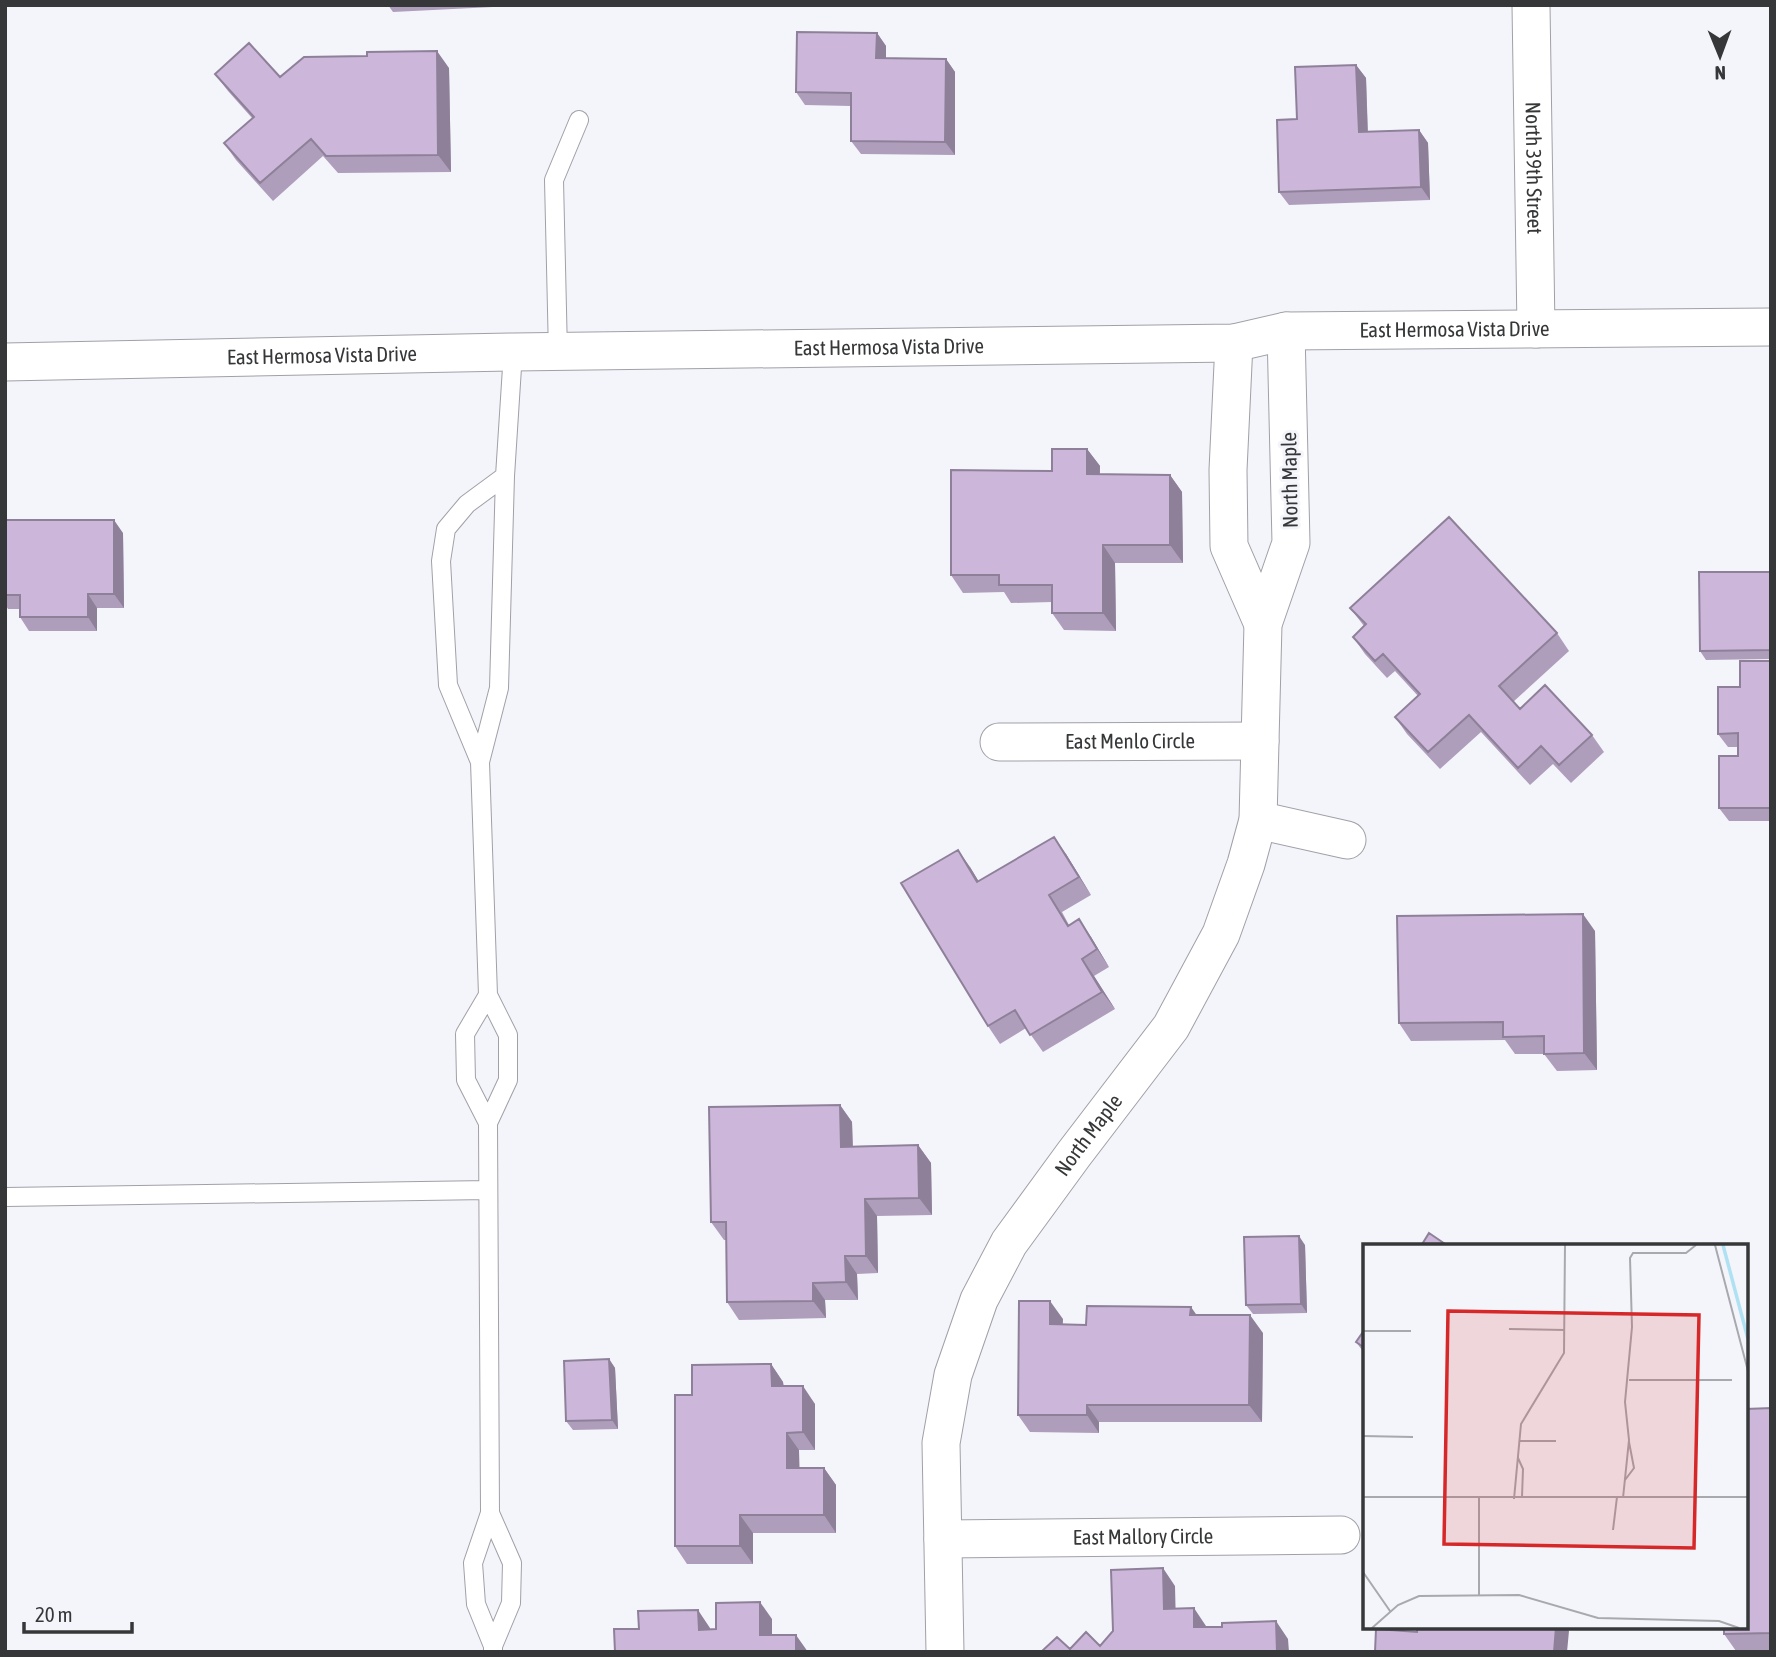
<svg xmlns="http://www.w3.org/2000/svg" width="1776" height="1657" viewBox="0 0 1776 1657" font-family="'Asap Condensed',sans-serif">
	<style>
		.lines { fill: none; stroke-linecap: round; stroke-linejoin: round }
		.service-casing { stroke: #a0a0a7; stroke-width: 20 }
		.minor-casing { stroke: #a0a0a7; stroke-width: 39 }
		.service { stroke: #fff; stroke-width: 18 }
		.minor { stroke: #fff; stroke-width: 37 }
		.wall { fill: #af9dbc }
		.shaded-wall { fill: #8f8099 }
		.building { fill: #ccb7db; stroke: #8f8099; stroke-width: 2 }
		.labels { text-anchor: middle; stroke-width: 6; stroke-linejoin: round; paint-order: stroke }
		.street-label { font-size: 21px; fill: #363739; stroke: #f4f5fb }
		.inset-river { fill: none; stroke: #b0e1f2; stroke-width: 3.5 }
		.inset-road { fill: none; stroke: #a8a9ad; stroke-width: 2 }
		.view { fill: #d62828; fill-opacity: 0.15; stroke: #d62828; stroke-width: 3.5 }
		.inset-edge { fill: none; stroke: #363739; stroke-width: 3.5 }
	</style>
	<rect width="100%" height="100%" fill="#f4f5fb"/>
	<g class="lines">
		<g class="service-casing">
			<path id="service" d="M 558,353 L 554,180 L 579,120
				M 480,762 L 448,685 L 441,561 L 446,529 L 467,504 L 505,476
				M 488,1123 L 466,1080 L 465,1034 L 488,995
				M 5,1197 L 488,1190
				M 490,1513 L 512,1563 L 511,1603 L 493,1646
				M 493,1652 L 493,1646 L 476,1604 L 473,1563 L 490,1513 L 488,1123 L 508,1080 L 508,1035 L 488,995 L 480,762 L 499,688 L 505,476 L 513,352"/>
		</g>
		<g class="minor-casing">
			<g id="minor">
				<path id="s1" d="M 1531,5 L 1536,329"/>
				<path d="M 1234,343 L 1228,470 L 1229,546 L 1263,624"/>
				<path id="s2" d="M 5,362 L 513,352 L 1234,343 L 1286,331 L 1771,327"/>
				<path id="s3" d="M 999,742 L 1260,741"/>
				<path d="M 1258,820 L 1347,840"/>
				<path id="s4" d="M 943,1539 L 1341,1535"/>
				<path id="s5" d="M 945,1652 L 941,1443 L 953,1375 L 979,1300 L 1009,1243 L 1074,1154 L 1171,1027 L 1221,934 L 1246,864 L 1258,820 L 1263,624 L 1291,543 L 1286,331"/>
			</g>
		</g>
		<use href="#service" class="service"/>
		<use href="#minor" class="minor"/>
	</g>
	<path class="wall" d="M 388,5 L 492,5 L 493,7 L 393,12 Z
		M 877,33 L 886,46 L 886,58 L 946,59 L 955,72 L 955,155 L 861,154 L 851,141 L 851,106 L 805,105 L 796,92 Z
		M 1356,65 L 1366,78 L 1368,132 L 1419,130 L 1428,143 L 1430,200 L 1289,205 L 1279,192 L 1297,119 Z
		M 449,68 L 451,172 L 338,173 L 323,156 L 273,201 L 236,160 L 224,143 L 252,118 L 228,91 L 215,74 L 280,77 Z
		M 1087,449 L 1100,466 L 1100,475 L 1170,475 L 1182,492 L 1183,563 L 1115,563 L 1116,631 L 1064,630 L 1052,613 L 1052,602 L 1011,603 L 1004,592 L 963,593 L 951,575 L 1052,471 Z
		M 5,520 L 123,533 L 124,608 L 97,608 L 97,631 L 29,631 L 20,617 L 20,609 L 8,609 L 5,604 Z
		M 1771,572 L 1771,659 L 1706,660 L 1700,651 Z
		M 1350,608 L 1557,633 L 1569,651 L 1513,702 L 1520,709 L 1592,735 L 1604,752 L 1571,783 L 1553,764 L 1530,785 L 1481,732 L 1440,769 L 1407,734 L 1395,717 L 1418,696 L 1395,671 L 1387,678 L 1365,654 L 1353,637 L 1364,626 Z
		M 1771,661 L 1771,821 L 1729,821 L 1719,808 L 1738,756 L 1738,747 L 1728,747 L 1718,734 L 1740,687 Z
		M 1066,854 L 1091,895 L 1062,912 L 1069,925 L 1091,937 L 1109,967 L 1094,976 L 1115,1009 L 1043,1052 L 1026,1028 L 1000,1044 L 988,1026 L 970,867 L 979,882 Z
		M 1595,931 L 1597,1070 L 1557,1071 L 1544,1054 L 1515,1054 L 1505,1040 L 1411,1041 L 1399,1023 Z
		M 840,1105 L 852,1122 L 853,1146 L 918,1145 L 931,1163 L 932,1215 L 877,1216 L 878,1273 L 857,1274 L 858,1300 L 825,1300 L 826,1318 L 739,1320 L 727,1302 L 726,1240 L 724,1240 L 711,1222 Z
		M 1305,1245 L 1307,1313 L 1253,1314 L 1246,1305 Z
		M 1197,1315 L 1263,1333 L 1262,1422 L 1099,1422 L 1099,1433 L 1030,1432 L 1018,1415 L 1063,1319 L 1062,1325 L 1086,1325 Z
		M 1365,1329 L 1365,1354 L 1356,1342 Z
		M 609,1359 L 615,1368 L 618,1429 L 573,1430 L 566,1421 Z
		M 771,1364 L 783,1382 L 784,1386 L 815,1404 L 815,1450 L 799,1450 L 799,1468 L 824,1468 L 836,1485 L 836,1533 L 753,1533 L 753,1564 L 687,1564 L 675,1546 L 692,1395 Z
		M 1771,1408 L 1771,1650 L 1736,1651 L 1724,1634 L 1746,1627 Z"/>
	<path class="shaded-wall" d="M 877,33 L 886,46 L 886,72 L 876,58 Z
		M 437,51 L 449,68 L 451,172 L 438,155 Z
		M 946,59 L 955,72 L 955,155 L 945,142 Z
		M 1356,65 L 1366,78 L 1368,146 L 1359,132 Z
		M 1419,130 L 1428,143 L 1430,200 L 1421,187 Z
		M 1087,449 L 1100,466 L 1099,492 L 1087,474 Z
		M 1170,475 L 1182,492 L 1183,563 L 1170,545 Z
		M 114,520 L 123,533 L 124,608 L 114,594 Z
		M 1103,545 L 1115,563 L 1116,631 L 1103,613 Z
		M 88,594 L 97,608 L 97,631 L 88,617 Z
		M 1054,837 L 1066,854 L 1091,895 L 1079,877 Z
		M 958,850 L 970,867 L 990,900 L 977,882 Z
		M 1583,914 L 1595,931 L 1597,1070 L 1584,1053 Z
		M 1079,919 L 1091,937 L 1109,967 L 1097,949 Z
		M 1082,959 L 1094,976 L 1115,1009 L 1102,992 Z
		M 840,1105 L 852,1122 L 853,1164 L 841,1147 Z
		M 918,1145 L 931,1163 L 932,1215 L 919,1198 Z
		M 865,1199 L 877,1216 L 878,1273 L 866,1256 Z
		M 1299,1236 L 1305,1245 L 1307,1313 L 1301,1304 Z
		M 845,1256 L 857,1274 L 858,1300 L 846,1282 Z
		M 813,1283 L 825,1300 L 826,1318 L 813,1301 Z
		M 1050,1301 L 1063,1319 L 1062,1342 L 1050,1324 Z
		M 1191,1307 L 1203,1324 L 1190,1315 Z
		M 1250,1315 L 1263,1333 L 1262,1422 L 1249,1405 Z
		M 609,1359 L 615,1368 L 618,1429 L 612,1420 Z
		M 771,1364 L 783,1382 L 784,1404 L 772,1386 Z
		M 803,1386 L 815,1404 L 815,1450 L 803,1432 Z
		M 1087,1405 L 1099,1422 L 1099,1433 L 1087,1415 Z
		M 787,1433 L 799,1450 L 800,1485 L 787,1468 Z
		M 824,1468 L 836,1485 L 836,1533 L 824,1515 Z
		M 740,1515 L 753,1533 L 753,1564 L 740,1546 Z
		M 1163,1568 L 1175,1586 L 1176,1627 L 1164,1609 Z
		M 760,1602 L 772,1619 L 772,1652 L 760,1635 Z
		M 1194,1608 L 1206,1626 L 1207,1644 L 1194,1627 Z
		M 698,1610 L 710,1628 L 711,1647 L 699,1630 Z
		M 1276,1621 L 1288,1639 L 1289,1652 L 1277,1652 Z
		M 1556,1627 L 1566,1627 L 1569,1631 L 1567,1652 L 1554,1652 Z
		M 796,1635 L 808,1652 L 796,1652 Z"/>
	<path class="building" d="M 797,32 L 877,33 L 876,58 L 946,59 L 945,142 L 851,141 L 851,93 L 796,92 Z
		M 249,43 L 280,77 L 304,57 L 367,56 L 367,52 L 437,51 L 438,155 L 326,156 L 311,139 L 260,183 L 224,143 L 254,117 L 215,74 Z
		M 1356,65 L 1359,132 L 1419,130 L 1421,187 L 1279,192 L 1277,120 L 1297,119 L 1295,67 Z
		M 1052,449 L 1087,449 L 1087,474 L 1170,475 L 1170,545 L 1103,545 L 1103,613 L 1052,613 L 1052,585 L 999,585 L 999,575 L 951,575 L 951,470 L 1052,471 Z
		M 1449,517 L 1557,633 L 1499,686 L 1520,709 L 1545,685 L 1592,735 L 1559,765 L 1541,746 L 1518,768 L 1469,715 L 1428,752 L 1395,717 L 1420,694 L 1383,654 L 1375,661 L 1353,637 L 1366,624 L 1350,608 Z
		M 5,520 L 114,520 L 114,594 L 88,594 L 88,617 L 20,617 L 20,595 L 5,595 Z
		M 1699,572 L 1771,572 L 1771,650 L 1700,651 Z
		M 1740,661 L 1771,661 L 1771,808 L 1719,808 L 1719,756 L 1738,756 L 1738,733 L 1718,734 L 1718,687 L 1740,687 Z
		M 1054,837 L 1079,877 L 1049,895 L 1068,926 L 1079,919 L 1097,949 L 1082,959 L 1102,992 L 1030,1035 L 1015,1010 L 988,1026 L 901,883 L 958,850 L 977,882 Z
		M 1583,914 L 1584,1053 L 1544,1054 L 1544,1036 L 1503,1037 L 1503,1022 L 1399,1023 L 1397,916 Z
		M 840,1105 L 841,1147 L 918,1145 L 919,1198 L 865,1199 L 866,1256 L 845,1256 L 846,1282 L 813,1283 L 813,1301 L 727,1302 L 726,1222 L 711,1222 L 709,1107 Z
		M 1429,1233 L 1448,1246 L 1421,1246 Z
		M 1299,1236 L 1301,1304 L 1246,1305 L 1244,1237 Z
		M 1019,1301 L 1050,1301 L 1050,1324 L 1086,1325 L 1087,1306 L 1191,1307 L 1190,1315 L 1250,1315 L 1249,1405 L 1087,1405 L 1087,1415 L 1018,1415 Z
		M 1365,1329 L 1365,1348 L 1356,1342 Z
		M 609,1359 L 612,1420 L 566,1421 L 564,1361 Z
		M 771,1364 L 772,1386 L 803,1386 L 803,1432 L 787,1433 L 787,1468 L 824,1468 L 824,1515 L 740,1515 L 740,1546 L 675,1546 L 675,1395 L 692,1395 L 692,1365 Z
		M 1771,1408 L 1771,1633 L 1724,1634 L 1724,1627 L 1746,1627 L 1746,1409 Z
		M 1163,1568 L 1164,1609 L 1194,1608 L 1194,1627 L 1222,1627 L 1222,1623 L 1276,1621 L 1277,1652 L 1041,1652 L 1057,1637 L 1070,1649 L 1086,1632 L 1100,1646 L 1113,1631 L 1111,1570 Z
		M 760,1602 L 760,1635 L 796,1635 L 796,1652 L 615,1652 L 614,1629 L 639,1629 L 638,1611 L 698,1610 L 699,1630 L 716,1629 L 716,1603 Z
		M 1417,1627 L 1556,1627 L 1554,1652 L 1375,1652 L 1376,1629 L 1417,1632 Z"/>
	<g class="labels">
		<g class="street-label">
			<text dy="7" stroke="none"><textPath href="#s1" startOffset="163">North 39th Street</textPath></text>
			<text dy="7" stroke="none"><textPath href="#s2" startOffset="1451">East Hermosa Vista Drive</textPath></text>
			<text dy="7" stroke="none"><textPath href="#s2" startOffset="884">East Hermosa Vista Drive</textPath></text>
			<text dy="7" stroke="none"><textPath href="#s2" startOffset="317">East Hermosa Vista Drive</textPath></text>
			<text transform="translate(1290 480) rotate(-91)" y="7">North Maple</text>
			<text dy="7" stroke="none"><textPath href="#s3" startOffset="131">East Menlo Circle</textPath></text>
			<text dy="7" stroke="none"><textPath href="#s5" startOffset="556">North Maple</textPath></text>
			<text dy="7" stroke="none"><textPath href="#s4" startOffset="200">East Mallory Circle</textPath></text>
		</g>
	</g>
	<g transform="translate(1363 1244)">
		<rect width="385" height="385" fill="#f4f5fb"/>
		<path class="inset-river" d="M 360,1 L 385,95"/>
		<path class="inset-road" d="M 352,1 L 385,127M 146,85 L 202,86M 0,87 L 48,87M 266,136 L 369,136M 0,192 L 50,193M 156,197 L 193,197M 155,214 L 160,225 L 159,253M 262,236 L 271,224 L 266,198M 0,253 L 385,253M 116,254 L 116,351M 260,254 L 266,196 L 262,158 L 269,83 L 267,14 L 270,9 L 323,9 L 333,1M 151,255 L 158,180 L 201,109 L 202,1M 250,286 L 254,253M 0,328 L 27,367M 9,384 L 35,361 L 56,352 L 156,351 L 235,374 L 356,377 L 376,384"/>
		<path class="view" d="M 85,67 L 336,71 L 331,304 L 81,300 Z"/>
		<rect width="385" height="385" class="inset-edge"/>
	</g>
	<rect width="1776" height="1657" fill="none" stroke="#363739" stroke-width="14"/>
	<g transform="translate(1720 56) rotate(179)" stroke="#f4f5fb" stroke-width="5" paint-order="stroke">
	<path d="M0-5L12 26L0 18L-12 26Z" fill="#363739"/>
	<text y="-10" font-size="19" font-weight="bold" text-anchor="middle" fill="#363739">N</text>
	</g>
	<path d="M24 1622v10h108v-10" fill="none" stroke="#363739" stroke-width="3.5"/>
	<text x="35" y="1622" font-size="21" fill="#363739" stroke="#f4f5fb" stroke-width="5" paint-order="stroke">20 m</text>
</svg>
